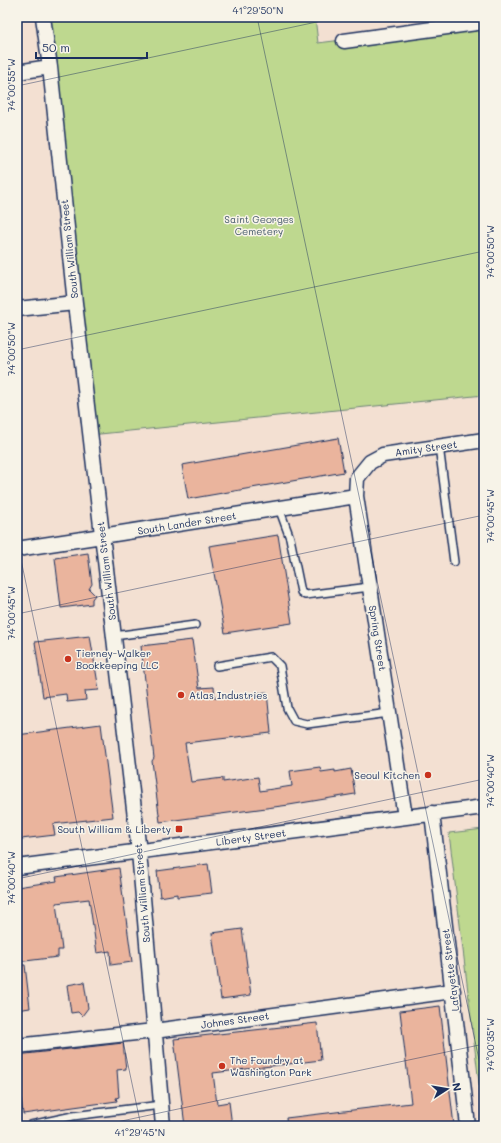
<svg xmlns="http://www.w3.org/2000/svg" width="501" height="1143" viewBox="0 0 501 1143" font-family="Mali,sans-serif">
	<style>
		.green { fill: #bed88f; stroke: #6c8476 }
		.building { fill: #eab49d; stroke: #1b2f5e }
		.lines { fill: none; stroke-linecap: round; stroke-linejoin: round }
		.service-casing { stroke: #1b2f5e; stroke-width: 10 }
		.minor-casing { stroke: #1b2f5e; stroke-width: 17 }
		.service { stroke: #f7f3e8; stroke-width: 7 }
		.minor { stroke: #f7f3e8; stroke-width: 14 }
		.ticks { fill: none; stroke: #1b2f5e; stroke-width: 1; stroke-opacity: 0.45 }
		.poi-dot { fill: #c8321e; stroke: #f7f3e8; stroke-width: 1.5 }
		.labels { text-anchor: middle; stroke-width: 3; stroke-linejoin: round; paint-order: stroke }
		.park-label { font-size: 10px; fill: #44596a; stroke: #f7f3e8 }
		.street-label { font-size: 10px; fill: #1b2f5e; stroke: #f7f3e8 }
		.poi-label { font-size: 10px; fill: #1b2f5e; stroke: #f7f3e8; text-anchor: start }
		.neatline { fill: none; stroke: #1b2f5e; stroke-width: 1.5 }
		.ticks-label { font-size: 10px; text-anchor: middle; fill: #1b2f5e }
	</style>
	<rect width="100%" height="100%" fill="#f3e0d2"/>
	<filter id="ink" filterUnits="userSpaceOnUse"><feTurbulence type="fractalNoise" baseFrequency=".025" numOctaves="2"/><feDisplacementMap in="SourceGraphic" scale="8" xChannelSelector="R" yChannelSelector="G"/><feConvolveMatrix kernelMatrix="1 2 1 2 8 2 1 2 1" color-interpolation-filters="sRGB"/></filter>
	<g filter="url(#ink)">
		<path class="green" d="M 42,17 L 315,17 L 318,43 L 478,23 L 484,58 L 484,395 L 90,435 Z
			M 484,829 L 484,1125 L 449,833 Z"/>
		<path class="building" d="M 338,438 L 344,472 L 188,499 L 182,465 Z
			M 278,535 L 292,623 L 225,633 L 209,546 Z
			M 88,553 L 92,584 L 89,589 L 95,595 L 92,599 L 92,604 L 61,608 L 55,558 Z
			M 90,636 L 99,690 L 85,691 L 86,700 L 67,702 L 66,694 L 43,697 L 35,642 Z
			M 192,640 L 199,688 L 214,687 L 215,698 L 267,692 L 271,733 L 185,743 L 191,782 L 223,778 L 223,782 L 258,777 L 260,791 L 292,786 L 290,771 L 320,767 L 321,772 L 335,770 L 335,772 L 351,769 L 355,794 L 289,805 L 160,822 L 152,761 L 154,758 L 141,646 Z
			M 101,724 L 113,817 L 53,824 L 55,835 L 21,839 L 20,827 L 17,827 L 17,735 Z
			M 208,864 L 212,893 L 177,897 L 177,894 L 160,897 L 157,871 Z
			M 119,868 L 132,962 L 111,965 L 110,951 L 97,953 L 89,899 L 56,903 L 62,950 L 58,950 L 58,957 L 17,962 L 17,887 L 57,881 L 56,877 Z
			M 242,929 L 251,995 L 221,999 L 212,933 Z
			M 17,965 L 25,965 L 30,1008 L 17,1010 Z
			M 84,982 L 88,1008 L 82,1016 L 78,1012 L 71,1013 L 67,985 Z
			M 440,1006 L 454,1126 L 287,1126 L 286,1118 L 411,1103 L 400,1011 Z
			M 317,1023 L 321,1060 L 213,1073 L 217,1104 L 229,1102 L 232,1126 L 185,1126 L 174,1039 Z
			M 123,1043 L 126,1069 L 117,1070 L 119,1097 L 116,1098 L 117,1101 L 23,1114 L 17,1064 L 17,1055 Z"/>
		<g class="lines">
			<g class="service-casing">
				<path id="service" d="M 439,446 L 454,562
					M 279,508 L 290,538 L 301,592 L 305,595 L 370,587
					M 114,636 L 195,625
					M 217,666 L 271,657 L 280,666 L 287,708 L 294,721 L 307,724 L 389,713
					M 31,1125 L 73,1116 L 161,1105"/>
			</g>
			<g class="minor-casing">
				<path id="minor" d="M 43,17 L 50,67 L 75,303 L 139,852 L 163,1126
					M 344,41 L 484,22
					M 17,72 L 50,67
					M 17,309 L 75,303
					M 17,549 L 102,536 L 356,496
					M 432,813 L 468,1126
					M 405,817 L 356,496 L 357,478 L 370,462 L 383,455 L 484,440
					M 17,867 L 484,807
					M 17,1046 L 154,1031 L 453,991"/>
			</g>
			<use href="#service" class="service"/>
			<use href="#minor" class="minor"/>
		</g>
	</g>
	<path class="ticks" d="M 257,17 L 484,1083M 17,86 L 340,17M 17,350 L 484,251M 17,541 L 141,1126M 17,614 L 484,515M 17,879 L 484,779M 98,1126 L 484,1044"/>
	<g class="poi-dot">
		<circle cx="68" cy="659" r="4"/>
		<circle cx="181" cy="695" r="4"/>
		<circle cx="428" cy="775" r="4"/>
		<rect x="175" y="825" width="8" height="8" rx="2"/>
		<circle cx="222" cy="1066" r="4"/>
	</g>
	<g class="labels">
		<g class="park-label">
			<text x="259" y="223">Saint Georges<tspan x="259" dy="12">Cemetery</tspan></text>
		</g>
		<g class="street-label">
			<text transform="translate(69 249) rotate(-96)" y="4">South William Street</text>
			<text transform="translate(426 448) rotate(-8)" y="4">Amity Street</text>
			<text transform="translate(187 523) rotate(-9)" y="4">South Lander Street</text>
			<text transform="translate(106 571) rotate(-97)" y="4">South William Street</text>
			<text transform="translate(378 638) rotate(81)" y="4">Spring Street</text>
			<text transform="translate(251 837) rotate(-8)" y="4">Liberty Street</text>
			<text transform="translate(142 893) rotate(-95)" y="4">South William Street</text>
			<text transform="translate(450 970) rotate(-97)" y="4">Lafayette Street</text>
			<text transform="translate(235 1020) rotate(-8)" y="4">Johnes Street</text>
		</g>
		<g class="poi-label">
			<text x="76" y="657">Tierney-Walker<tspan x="76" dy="12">Bookkeeping LLC</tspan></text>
			<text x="189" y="699">Atlas Industries</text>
			<text x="420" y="779" text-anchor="end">Seoul Kitchen</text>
			<text x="171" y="833" text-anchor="end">South William &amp; Liberty</text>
			<text x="230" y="1064">The Foundry at<tspan x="230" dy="12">Washington Park</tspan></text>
		</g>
	</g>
	<rect width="501" height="1143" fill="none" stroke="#f7f3e8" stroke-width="44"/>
	<g transform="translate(447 1089) rotate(78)" stroke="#f7f3e8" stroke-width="3" paint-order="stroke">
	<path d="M0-3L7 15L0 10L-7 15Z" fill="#1b2f5e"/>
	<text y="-6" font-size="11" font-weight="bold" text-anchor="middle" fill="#1b2f5e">N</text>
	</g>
	<path d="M36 52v6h111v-6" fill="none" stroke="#1b2f5e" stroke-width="2"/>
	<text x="42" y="52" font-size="12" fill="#1b2f5e" stroke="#f7f3e8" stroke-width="3" paint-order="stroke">50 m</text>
	<rect x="22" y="22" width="457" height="1099" class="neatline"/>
	<g class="ticks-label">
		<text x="258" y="14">41°29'50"N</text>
		<text transform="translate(11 85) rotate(-90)" y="4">74°00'55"W</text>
		<text transform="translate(490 252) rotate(-90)" y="4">74°00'50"W</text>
		<text transform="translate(11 349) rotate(-90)" y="4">74°00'50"W</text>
		<text transform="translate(490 516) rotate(-90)" y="4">74°00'45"W</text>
		<text transform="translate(11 613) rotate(-90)" y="4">74°00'45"W</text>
		<text transform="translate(490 781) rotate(-90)" y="4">74°00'40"W</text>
		<text transform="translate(11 878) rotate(-90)" y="4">74°00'40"W</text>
		<text transform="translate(490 1045) rotate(-90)" y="4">74°00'35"W</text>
		<text x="140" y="1136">41°29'45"N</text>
	</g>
</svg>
